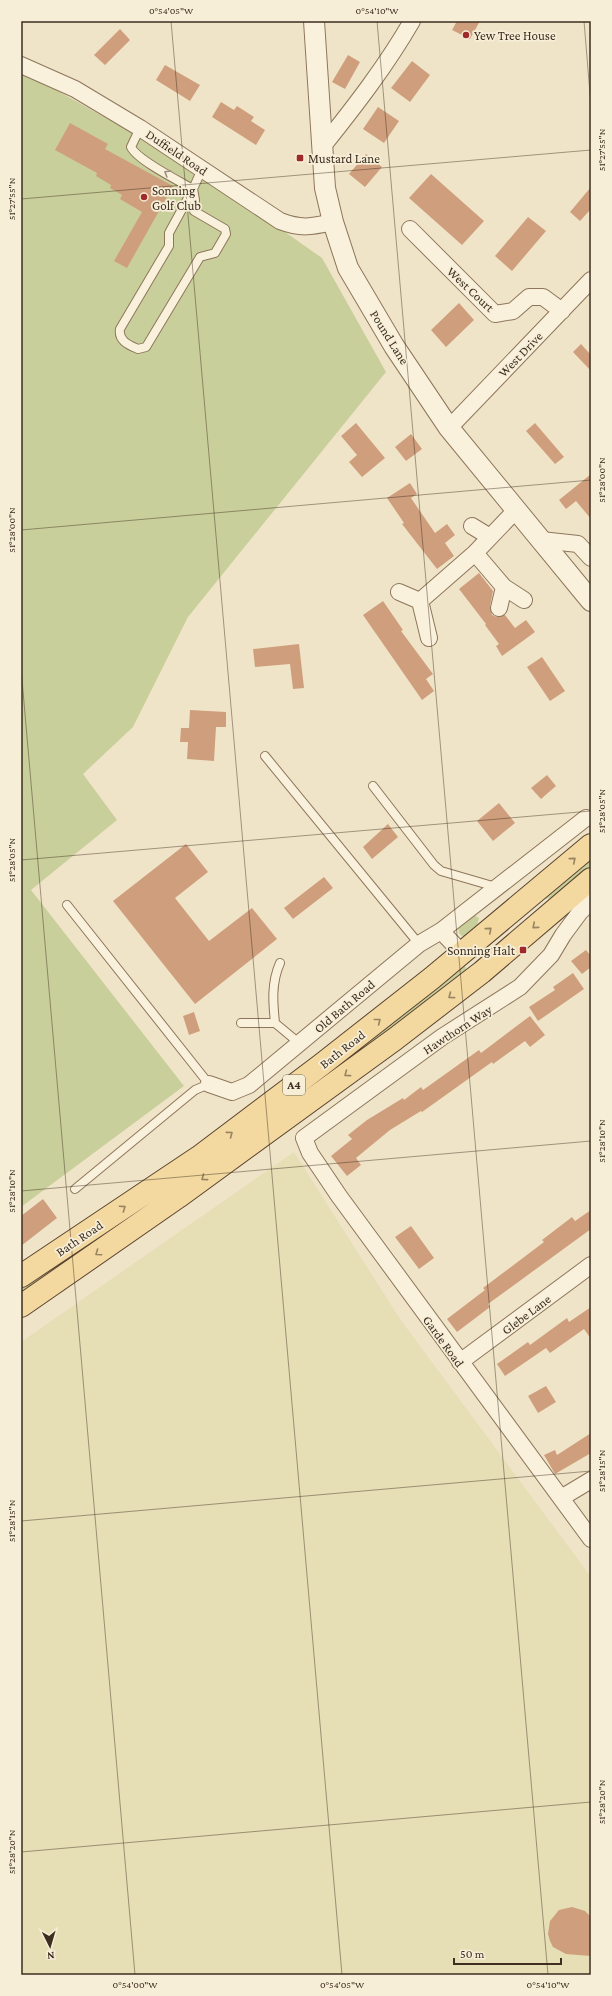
<svg xmlns="http://www.w3.org/2000/svg" width="612" height="1996" viewBox="0 0 612 1996" font-family="'Crimson Pro',serif">
	<style>
		.farmland { fill: #e6deb5 }
		.green { fill: #c9cf9b }
		.building { fill: #cf9f7d }
		.lines { fill: none; stroke-linecap: round; stroke-linejoin: round }
		.service-casing { stroke: #8d765c; stroke-width: 10 }
		.minor-casing { stroke: #8d765c; stroke-width: 18 }
		.tertiary-casing { stroke: #8d765c; stroke-width: 22 }
		.primary-casing { stroke: #5b4430; stroke-width: 24 }
		.service { stroke: #faf1dc; stroke-width: 8 }
		.minor { stroke: #faf1dc; stroke-width: 16 }
		.tertiary { stroke: #faf1dc; stroke-width: 20 }
		.primary { stroke: #f3d9a0; stroke-width: 22 }
		.oneway { stroke: #9c907e }
		.oneway2 { stroke: #988460 }
		.ticks { fill: none; stroke: #3d2e20; stroke-width: 1; stroke-opacity: 0.45 }
		.poi-dot { fill: #9e2a2b; stroke: #f7eed8; stroke-width: 1.5 }
		.labels { text-anchor: middle; stroke-width: 3.5; stroke-linejoin: round; paint-order: stroke }
		.shield { fill: #f7eed8; stroke: #756857; stroke-width: 1 }
		.shield-label { font-size: 12px; font-weight: bold; fill: #3d2e20 }
		.poi-label { font-size: 13px; fill: #3d2e20; stroke: #f7eed8; text-anchor: start }
		.street-label { font-size: 13px; fill: #3d2e20; stroke: #f7eed8 }
		.neatline { fill: none; stroke: #3d2e20; stroke-width: 1.5 }
		.ticks-label { font-size: 10px; text-anchor: middle; fill: #3d2e20 }
	</style>
	<rect width="100%" height="100%" fill="#f0e4c8"/>
	<path class="farmland" d="M 294,1152 L 400,1319 L 591,1577 L 591,1975 L 21,1975 L 21,1342 Z"/>
	<path class="green" d="M 21,70 L 194,168 L 322,258 L 386,372 L 188,617 L 133,727 L 83,774 L 117,820 L 31,890 L 184,1086 L 21,1207 Z
		M 591,855 L 591,867 L 556,897 L 544,899 L 481,953 L 478,950 Z
		M 474,915 L 479,918 L 477,926 L 464,938 L 459,933 L 458,927 Z
		M 460,965 L 465,966 L 467,972 L 306,1095 L 21,1297 L 21,1286 Z"/>
	<path class="building" d="M 457,21 L 480,21 L 470,39 L 452,30 Z
		M 120,29 L 130,40 L 105,65 L 94,55 Z
		M 348,55 L 360,62 L 345,89 L 332,82 Z
		M 412,61 L 430,75 L 410,102 L 391,88 Z
		M 165,65 L 200,85 L 190,101 L 156,80 Z
		M 221,102 L 234,110 L 237,106 L 254,117 L 251,121 L 265,130 L 256,145 L 212,117 Z
		M 378,107 L 399,121 L 384,143 L 363,129 Z
		M 70,123 L 108,144 L 105,149 L 173,186 L 127,268 L 114,261 L 142,212 L 120,199 L 122,195 L 110,188 L 111,185 L 96,176 L 97,173 L 55,150 Z
		M 366,154 L 382,167 L 365,187 L 349,174 Z
		M 431,174 L 484,221 L 462,245 L 409,198 Z
		M 591,187 L 591,209 L 580,221 L 570,212 Z
		M 528,217 L 546,231 L 512,271 L 495,256 Z
		M 459,303 L 474,320 L 446,347 L 431,330 Z
		M 581,344 L 591,355 L 591,371 L 573,352 Z
		M 356,423 L 385,458 L 362,477 L 349,462 L 357,455 L 341,436 Z
		M 535,423 L 564,457 L 555,464 L 526,431 Z
		M 411,434 L 422,449 L 406,461 L 395,447 Z
		M 591,474 L 591,519 L 576,501 L 566,509 L 559,500 Z
		M 410,483 L 417,494 L 411,498 L 435,533 L 447,524 L 455,535 L 445,543 L 454,556 L 437,569 L 402,524 L 404,523 L 387,498 Z
		M 479,573 L 493,591 L 490,606 L 492,615 L 497,617 L 505,615 L 515,628 L 526,620 L 535,632 L 502,656 L 496,646 L 499,644 L 485,625 L 486,624 L 459,589 Z
		M 383,601 L 403,630 L 401,631 L 433,674 L 426,679 L 434,691 L 422,700 L 363,615 Z
		M 299,644 L 304,688 L 293,689 L 290,664 L 255,667 L 253,649 Z
		M 542,657 L 565,691 L 550,701 L 527,667 Z
		M 190,710 L 226,712 L 226,727 L 216,727 L 214,761 L 187,759 L 188,742 L 180,742 L 181,728 L 189,728 Z
		M 547,775 L 556,786 L 541,799 L 531,788 Z
		M 499,803 L 515,823 L 493,841 L 477,821 Z
		M 388,824 L 398,837 L 372,859 L 363,847 Z
		M 186,844 L 208,872 L 175,898 L 209,941 L 252,908 L 277,939 L 195,1004 L 113,901 Z
		M 324,877 L 333,888 L 293,919 L 284,908 Z
		M 586,950 L 591,956 L 591,967 L 582,974 L 571,961 Z
		M 573,973 L 584,989 L 538,1021 L 529,1007 L 555,990 L 553,987 Z
		M 194,1012 L 200,1031 L 189,1035 L 183,1016 Z
		M 530,1016 L 545,1035 L 530,1047 L 525,1041 L 493,1064 L 492,1062 L 422,1112 L 421,1111 L 390,1130 L 356,1158 L 361,1165 L 347,1176 L 331,1156 L 352,1139 L 348,1135 L 367,1120 L 403,1098 L 404,1100 L 421,1087 L 423,1090 L 479,1050 L 481,1053 Z
		M 43,1199 L 57,1218 L 21,1246 L 21,1216 Z
		M 591,1210 L 591,1229 L 488,1304 L 490,1307 L 457,1332 L 447,1319 L 485,1290 L 483,1288 L 544,1242 L 542,1240 L 572,1217 L 575,1221 Z
		M 411,1226 L 434,1258 L 419,1269 L 395,1237 Z
		M 591,1307 L 591,1339 L 584,1329 L 550,1353 L 546,1348 L 505,1376 L 497,1364 L 528,1342 L 530,1345 L 567,1318 L 569,1322 Z
		M 546,1386 L 556,1402 L 538,1413 L 528,1396 Z
		M 591,1433 L 591,1453 L 555,1474 L 544,1455 L 555,1450 L 557,1455 Z
		M 572,1907 L 585,1911 L 591,1917 L 591,1956 L 566,1954 L 553,1947 L 550,1941 L 548,1934 L 550,1921 L 559,1910 Z"/>
	<g class="lines">
		<g class="service-casing">
			<path id="service" d="M 140,128 L 131,147 C 137,160 179,181 193,189 L 202,169
				M 193,189 L 195,200 L 194,211 L 225,229 L 226,234 L 215,253 L 200,257 L 146,347 L 138,349 C 129,345 118,341 120,329 L 169,246 L 169,233 Z
				M 265,756 L 419,944
				M 373,786 L 434,865 L 441,871 L 496,887
				M 67,905 L 209,1084 L 195,1090 L 75,1189
				M 241,1023 L 275,1023 L 299,1043
				M 275,1023 C 273,1003 271,983 280,963"/>
		</g>
		<g class="minor-casing">
			<path id="minor" d="M 21,65 L 75,89 L 140,128 L 280,221 C 301,229 311,227 333,222
				M 323,146 C 355,106 386,66 412,21
				M 410,229 L 495,314 L 513,311 L 529,297 L 543,297 L 562,311
				M 449,428 L 591,280
				M 472,526 L 490,537
				M 541,540 L 578,544 L 591,558
				M 475,553 L 504,587 L 524,600
				M 399,592 L 420,601
				M 499,608 L 504,587
				M 429,638 L 420,601 L 475,553 L 516,510
				M 591,901 L 580,912 L 563,935 L 551,955 L 520,987 L 442,1037 L 304,1138 L 310,1153 L 339,1196 L 591,1539
				M 441,931 L 462,953
				M 209,1084 L 232,1092 L 249,1085 L 419,944 L 441,931 L 586,818
				M 460,1362 L 591,1265
				M 561,1498 L 591,1480"/>
		</g>
		<g class="tertiary-casing">
			<path id="tertiary" d="M 314,21 L 325,188 L 333,222 L 348,268 L 394,346 L 449,428 L 591,601"/>
		</g>
		<g class="primary-casing">
			<path id="primary" d="M 21,1276 L 199,1157 L 321,1065 L 432,978 L 591,845
				M 21,1306 L 178,1197 L 395,1039 L 482,972 L 591,879"/>
		</g>
		<use href="#service" class="service"/>
		<use href="#minor" class="minor"/>
		<use href="#tertiary" class="tertiary"/>
		<use href="#primary" class="primary"/>
	</g>
	<defs><path id="oneway-chevron" d="M-2-3.5L2.5 0L-2 3.5" fill="none" stroke-width="1.6" stroke-linecap="round" stroke-linejoin="round"/></defs>
	<use class="oneway" href="#oneway-chevron" transform="translate(167 173) rotate(-149)"/>
	<g class="oneway2">
		<use href="#oneway-chevron" transform="translate(573 860) rotate(-40)"/>
		<use href="#oneway-chevron" transform="translate(535 926) rotate(140)"/>
		<use href="#oneway-chevron" transform="translate(489 930) rotate(-40)"/>
		<use href="#oneway-chevron" transform="translate(451 996) rotate(143)"/>
		<use href="#oneway-chevron" transform="translate(378 1021) rotate(-38)"/>
		<use href="#oneway-chevron" transform="translate(347 1074) rotate(143)"/>
		<use href="#oneway-chevron" transform="translate(230 1134) rotate(-37)"/>
		<use href="#oneway-chevron" transform="translate(204 1178) rotate(144)"/>
		<use href="#oneway-chevron" transform="translate(123 1208) rotate(-34)"/>
		<use href="#oneway-chevron" transform="translate(98 1253) rotate(145)"/>
	</g>
	<path class="ticks" d="M 171,21 L 342,1975M 377,21 L 548,1975M 584,21 L 591,106M 21,199 L 591,150M 21,530 L 591,480M 21,668 L 135,1975M 21,860 L 591,811M 21,1191 L 591,1141M 21,1521 L 591,1471M 21,1852 L 591,1802"/>
	<g class="poi-dot">
		<circle cx="466" cy="35" r="4"/>
		<rect x="296" y="154" width="8" height="8" rx="2"/>
		<circle cx="144" cy="197" r="4"/>
		<rect x="519" y="946" width="8" height="8" rx="2"/>
	</g>
	<g class="labels">
		<rect class="shield" x="283" y="1075" width="22" height="20" rx="3"/>
		<g class="shield-label">
			<text x="294" y="1089">A4</text>
		</g>
		<g class="poi-label">
			<text x="474" y="40">Yew Tree House</text>
			<text x="308" y="163">Mustard Lane</text>
			<text x="152" y="195">Sonning<tspan x="152" dy="15">Golf Club</tspan></text>
			<text x="515" y="955" text-anchor="end">Sonning Halt</text>
		</g>
		<g class="street-label">
			<text transform="translate(177 152) rotate(34)" y="5">Duffield Road</text>
			<text transform="translate(471 289) rotate(43)" y="5">West Court</text>
			<text transform="translate(390 337) rotate(58)" y="5">Pound Lane</text>
			<text transform="translate(520 354) rotate(-46)" y="5">West Drive</text>
			<text transform="translate(344 1006) rotate(-40)" y="5">Old Bath Road</text>
			<text transform="translate(457 1029) rotate(-33)" y="5">Hawthorn Way</text>
			<text transform="translate(342 1049) rotate(-38)" y="5">Bath Road</text>
			<text transform="translate(79 1238) rotate(-34)" y="5">Bath Road</text>
			<text transform="translate(526 1314) rotate(-37)" y="5">Glebe Lane</text>
			<text transform="translate(444 1341) rotate(54)" y="5">Garde Road</text>
		</g>
	</g>
	<rect width="612" height="1996" fill="none" stroke="#f7eed8" stroke-width="44"/>
	<g transform="translate(50 1946) rotate(175)" stroke="#f7eed8" stroke-width="3" paint-order="stroke">
	<path d="M0-3L7 15L0 10L-7 15Z" fill="#3d2e20"/>
	<text y="-6" font-size="11" font-weight="bold" text-anchor="middle" fill="#3d2e20">N</text>
	</g>
	<path d="M454 1958v6h107v-6" fill="none" stroke="#3d2e20" stroke-width="2"/>
	<text x="460" y="1958" font-size="12" fill="#3d2e20" stroke="#f7eed8" stroke-width="3" paint-order="stroke">50 m</text>
	<rect x="22" y="22" width="568" height="1952" class="neatline"/>
	<g class="ticks-label">
		<text x="171" y="14">0°54'05"W</text>
		<text x="377" y="14">0°54'10"W</text>
		<text transform="translate(601 150) rotate(-90)" y="4">51°27'55"N</text>
		<text transform="translate(11 199) rotate(-90)" y="4">51°27'55"N</text>
		<text transform="translate(601 480) rotate(-90)" y="4">51°28'00"N</text>
		<text transform="translate(11 530) rotate(-90)" y="4">51°28'00"N</text>
		<text transform="translate(601 811) rotate(-90)" y="4">51°28'05"N</text>
		<text transform="translate(11 860) rotate(-90)" y="4">51°28'05"N</text>
		<text transform="translate(601 1141) rotate(-90)" y="4">51°28'10"N</text>
		<text transform="translate(11 1191) rotate(-90)" y="4">51°28'10"N</text>
		<text transform="translate(601 1471) rotate(-90)" y="4">51°28'15"N</text>
		<text transform="translate(11 1521) rotate(-90)" y="4">51°28'15"N</text>
		<text transform="translate(601 1802) rotate(-90)" y="4">51°28'20"N</text>
		<text transform="translate(11 1852) rotate(-90)" y="4">51°28'20"N</text>
		<text x="135" y="1988">0°54'00"W</text>
		<text x="342" y="1988">0°54'05"W</text>
		<text x="548" y="1988">0°54'10"W</text>
	</g>
</svg>
